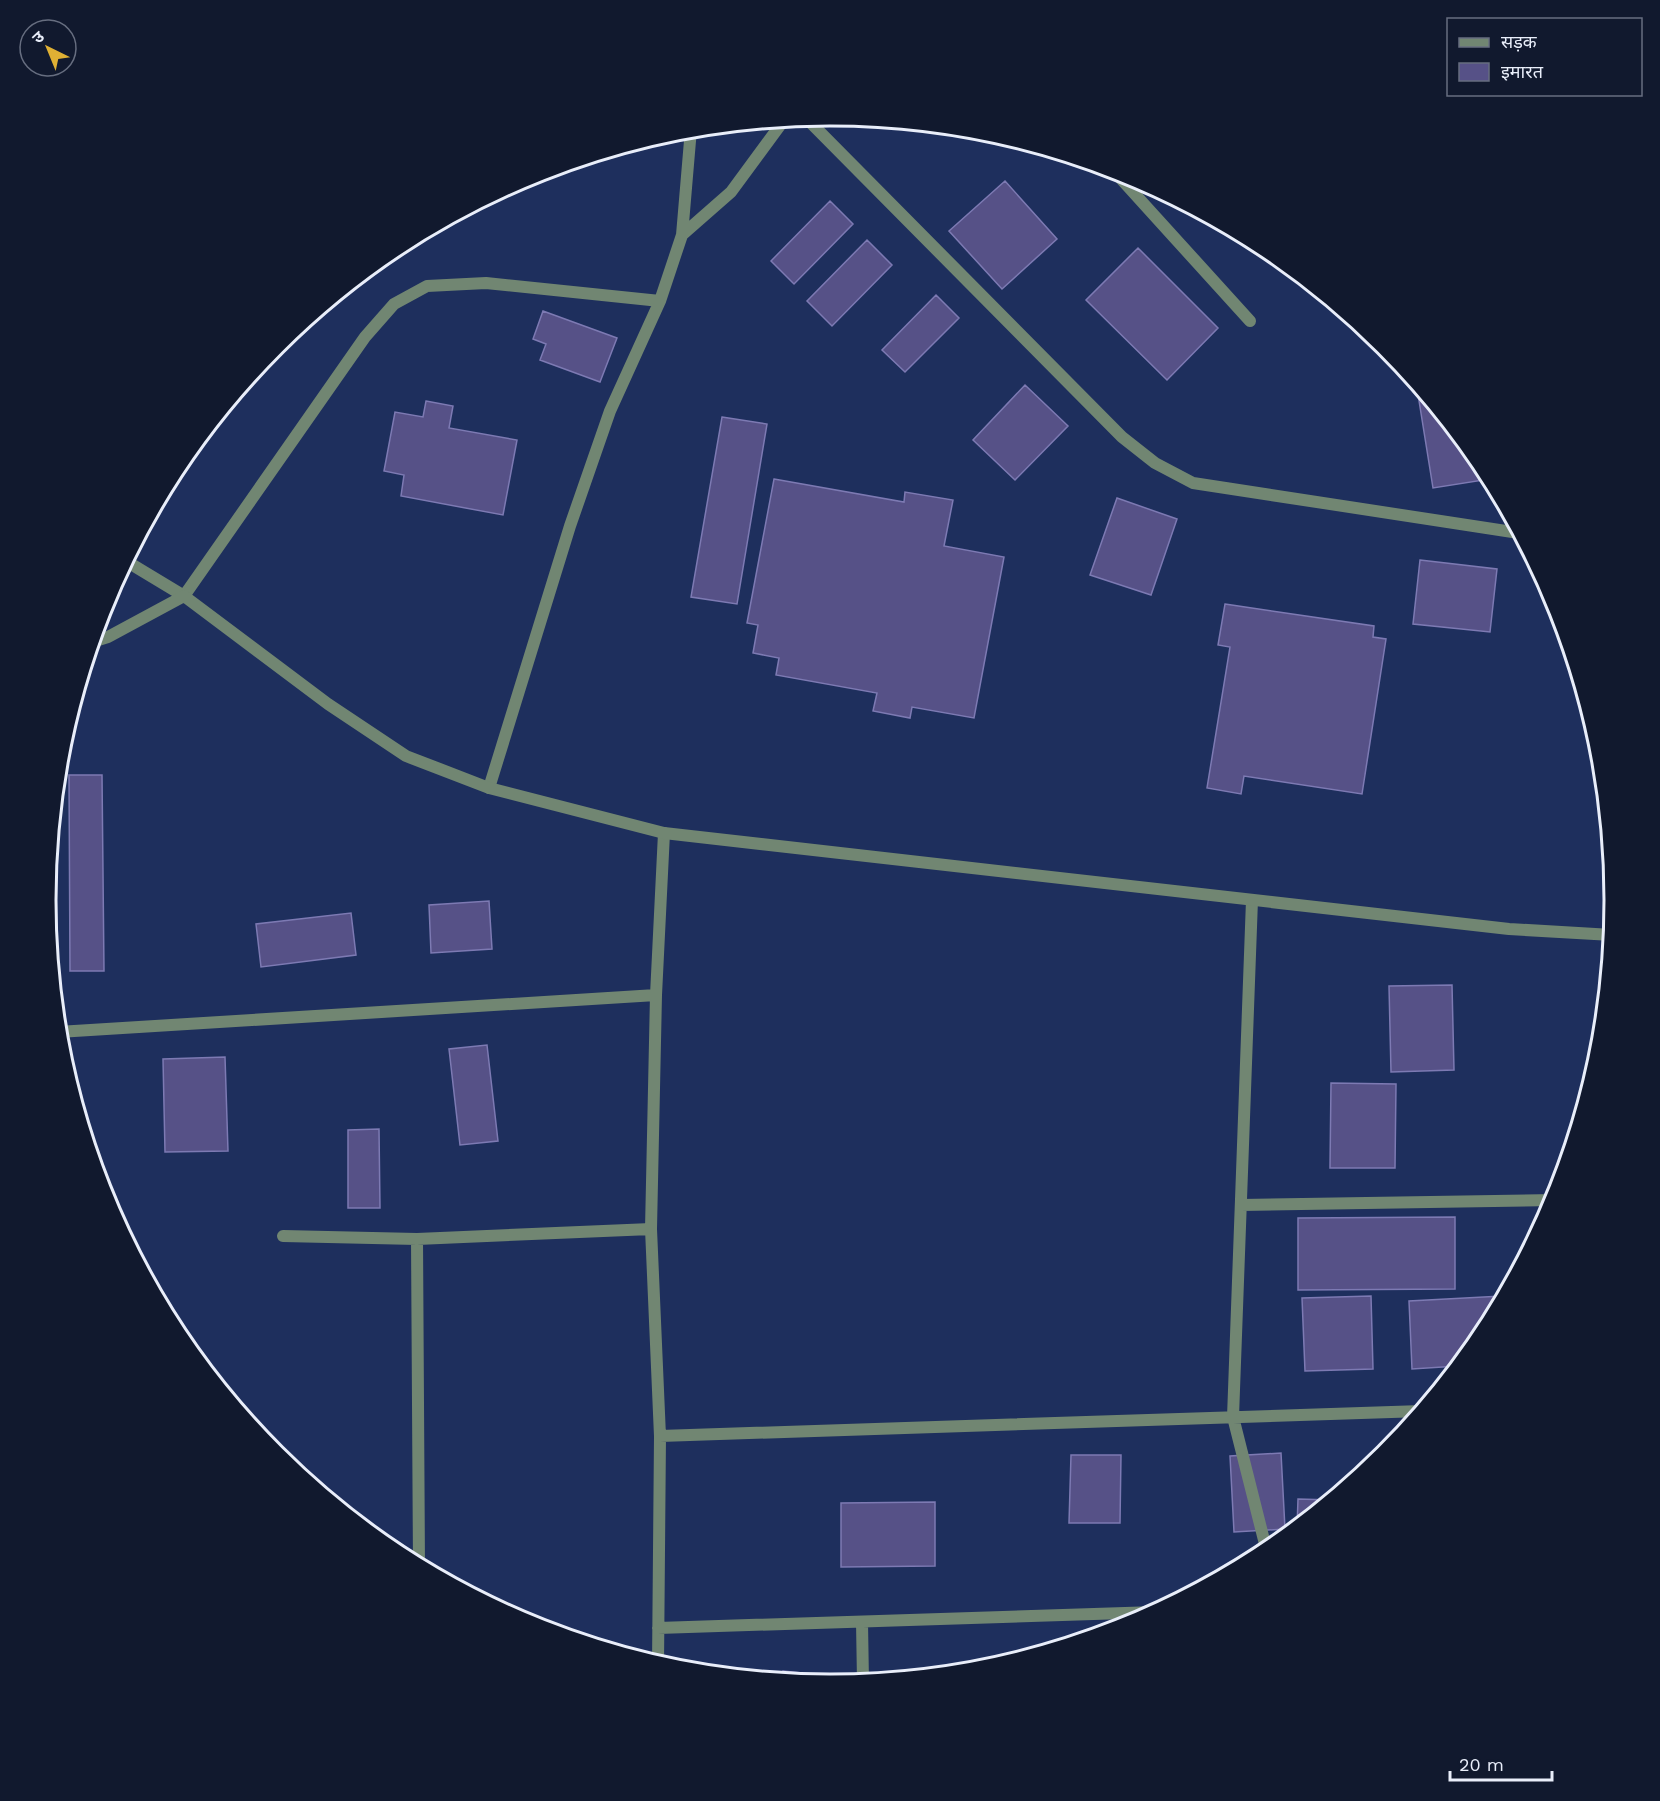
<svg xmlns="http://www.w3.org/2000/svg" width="1660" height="1801" viewBox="0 0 1660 1801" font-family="'Work Sans','Noto Sans Devanagari',sans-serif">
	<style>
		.building { fill: #565187; stroke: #7d7ab3; stroke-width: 1.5 }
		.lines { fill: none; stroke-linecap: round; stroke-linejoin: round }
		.minor { stroke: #718672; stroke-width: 12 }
		.tertiary { stroke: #718672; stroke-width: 12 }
		.rim { fill: none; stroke: #e9eefa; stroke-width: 3 }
	</style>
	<rect width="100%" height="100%" fill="#1e2f5d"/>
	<path class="building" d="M 1005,181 L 1057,239 L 1002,289 L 949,231 Z
		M 830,201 L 853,224 L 794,284 L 771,261 Z
		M 867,240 L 892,265 L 832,326 L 807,301 Z
		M 1252,240 L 1266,248 L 1278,258 L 1273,259 Z
		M 1138,248 L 1218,328 L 1167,380 L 1086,300 Z
		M 936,295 L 959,318 L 905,372 L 882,350 Z
		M 543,311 L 617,338 L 600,382 L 540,360 L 546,344 L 533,339 Z
		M 1416,382 L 1483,465 L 1490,479 L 1433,488 Z
		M 1025,385 L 1068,426 L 1015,480 L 973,440 Z
		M 426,401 L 453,406 L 449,428 L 517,440 L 503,515 L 401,496 L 404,475 L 384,471 L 395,412 L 423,417 Z
		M 722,417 L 767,424 L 737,604 L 691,597 Z
		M 774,479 L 904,502 L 905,492 L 953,500 L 944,546 L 1004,557 L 974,718 L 912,707 L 910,718 L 873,711 L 877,693 L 776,675 L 779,658 L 753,653 L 758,625 L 747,623 Z
		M 1117,498 L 1177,519 L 1151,595 L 1090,575 Z
		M 1420,560 L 1497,569 L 1490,632 L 1413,624 Z
		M 1225,604 L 1374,626 L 1373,637 L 1386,639 L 1362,794 L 1244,776 L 1241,794 L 1207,788 L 1230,647 L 1218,645 Z
		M 69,775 L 102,775 L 104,971 L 70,971 Z
		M 489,901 L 492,949 L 431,953 L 429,905 Z
		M 351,913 L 356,955 L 261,967 L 256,924 Z
		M 1452,985 L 1454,1070 L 1391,1072 L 1389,986 Z
		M 487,1045 L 498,1141 L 460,1145 L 449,1049 Z
		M 225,1057 L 228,1151 L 165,1152 L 163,1059 Z
		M 1331,1083 L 1396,1084 L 1395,1168 L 1330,1168 Z
		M 379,1129 L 380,1208 L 348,1208 L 348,1130 Z
		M 1455,1217 L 1455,1289 L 1298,1290 L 1298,1218 Z
		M 1371,1296 L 1373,1369 L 1305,1371 L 1302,1298 Z
		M 1502,1296 L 1502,1301 L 1483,1337 L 1458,1366 L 1412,1369 L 1409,1301 Z
		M 1405,1431 L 1393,1446 L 1393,1432 Z
		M 1281,1453 L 1285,1529 L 1234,1532 L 1230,1456 Z
		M 1071,1455 L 1121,1455 L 1120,1523 L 1069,1523 Z
		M 1298,1499 L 1331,1500 L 1297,1528 Z
		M 935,1502 L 935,1566 L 841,1567 L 841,1503 Z
		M 783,1671 L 859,1679 L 859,1683 L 830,1685 L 782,1681 Z"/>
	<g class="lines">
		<path class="minor" d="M 806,118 L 1122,437 L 1155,463 L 1193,483 L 1519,533
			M 1113,170 L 1250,321
			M 682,235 L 731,192 L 784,120
			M 126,561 L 184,596 L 365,337 L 394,304 L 427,286 L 486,283 L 660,301
			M 489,788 L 570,526 L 610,411 L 660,301 L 682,235 L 691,129
			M 1252,900 L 1233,1417 L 1267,1552
			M 58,1032 L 656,995
			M 1241,1205 L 1555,1200
			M 283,1236 L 417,1239 L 651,1229
			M 417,1239 L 419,1567
			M 660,1436 L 1422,1411
			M 862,1622 L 863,1682
			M 658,1628 L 1156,1612
			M 658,1665 L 660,1436 L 651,1229 L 656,995 L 664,833"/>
		<path class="tertiary" d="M 92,642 L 108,637 L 184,596 L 328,704 L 406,756 L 489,788 L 664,833 L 1509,929 L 1612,935"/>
	</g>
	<path d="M0 0H1660V1801H0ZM56 900a774 774 0 1 1 1548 0a774 774 0 1 1-1548 0Z" fill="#11192e" fill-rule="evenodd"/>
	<path class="rim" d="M56 900a774 774 0 1 1 1548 0a774 774 0 1 1-1548 0Z"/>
	<rect x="1447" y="18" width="195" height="78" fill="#11192e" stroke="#676e80" stroke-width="1.5"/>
	<rect x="1459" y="38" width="30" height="9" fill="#718672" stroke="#676e80" stroke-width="1.5"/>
	<text x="1501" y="48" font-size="18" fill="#e9eefa">सड़क</text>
	<rect x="1459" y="63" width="30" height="18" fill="#565187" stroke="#676e80" stroke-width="1.5"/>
	<text x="1501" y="78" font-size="18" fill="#e9eefa">इमारत</text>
	<g transform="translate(48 48) rotate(317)"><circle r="28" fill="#11192e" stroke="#676e80" stroke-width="1.5"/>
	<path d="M0-4.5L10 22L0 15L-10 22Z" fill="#dfb034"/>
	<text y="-9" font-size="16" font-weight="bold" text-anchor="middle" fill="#e9eefa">उ</text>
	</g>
	<path d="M1450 1771v9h102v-9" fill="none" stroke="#e9eefa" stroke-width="3"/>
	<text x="1459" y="1771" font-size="18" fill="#e9eefa" stroke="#11192e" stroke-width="4.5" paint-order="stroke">20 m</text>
</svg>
